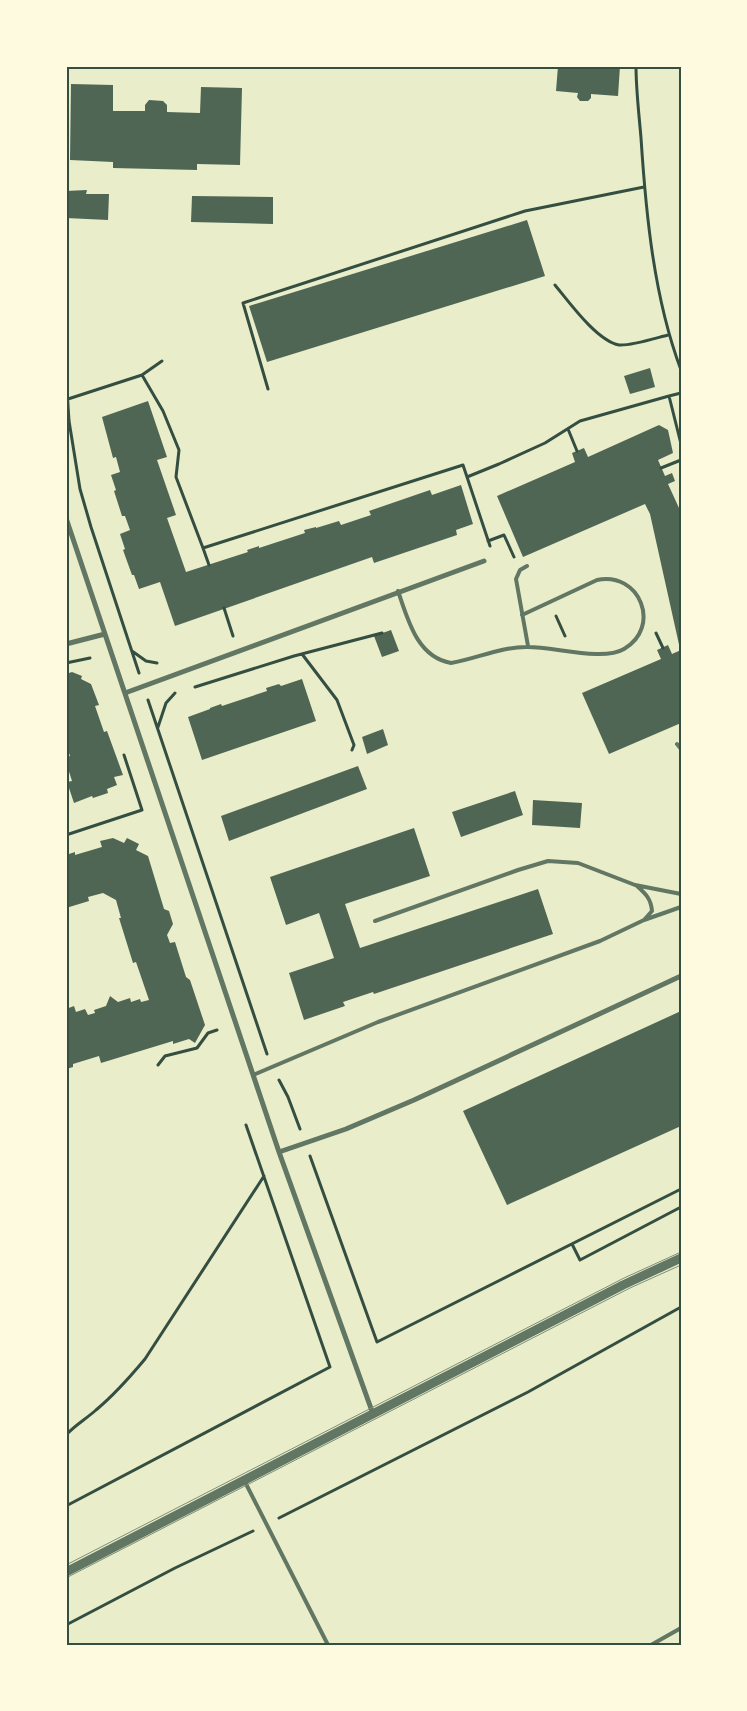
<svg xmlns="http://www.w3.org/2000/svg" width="747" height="1711" viewBox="0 0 747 1711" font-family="'Archivo Narrow',sans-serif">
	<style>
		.building { fill: #4f6655 }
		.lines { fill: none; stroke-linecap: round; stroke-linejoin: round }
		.path { stroke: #344e41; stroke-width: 3 }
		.service { stroke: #617663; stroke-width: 4 }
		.minor { stroke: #617663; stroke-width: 5 }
		.tertiary { stroke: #617663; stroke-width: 9 }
		.tram { stroke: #7c8e77; stroke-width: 1 }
		.neatline { fill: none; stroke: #344e41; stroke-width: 2 }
	</style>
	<rect width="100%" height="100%" fill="#e9edc9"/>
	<path class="building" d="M 558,66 L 620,66 L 618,96 L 591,94 L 591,98 L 588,101 L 580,101 L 577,97 L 578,93 L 556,91 Z
		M 71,84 L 113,85 L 113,111 L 145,111 L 145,105 L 149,100 L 163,101 L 167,105 L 167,112 L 200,113 L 201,87 L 242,88 L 240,165 L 197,164 L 197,170 L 113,168 L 113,162 L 70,160 Z
		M 87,190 L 86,194 L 109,194 L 108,220 L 66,218 L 66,191 Z
		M 192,196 L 273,197 L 273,224 L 191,222 Z
		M 527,220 L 545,276 L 267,362 L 249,306 Z
		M 650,368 L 655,387 L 630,394 L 624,376 Z
		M 148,401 L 167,457 L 157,460 L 176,515 L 167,518 L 186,572 L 248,552 L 247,550 L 259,546 L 259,548 L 305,533 L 304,530 L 316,527 L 316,528 L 339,521 L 341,525 L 371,515 L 369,511 L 430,490 L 432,495 L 461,485 L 473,524 L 456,530 L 457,535 L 374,563 L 372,557 L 175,626 L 160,582 L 139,589 L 134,575 L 132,575 L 123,550 L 125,549 L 120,534 L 130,530 L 125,516 L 122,516 L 114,491 L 116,490 L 111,475 L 120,472 L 116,457 L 113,458 L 102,417 Z
		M 659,425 L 668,430 L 673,453 L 658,460 L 665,476 L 672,473 L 675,481 L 668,484 L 679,508 L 681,518 L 680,649 L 650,514 L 645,504 L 523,557 L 497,496 L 575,462 L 572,453 L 584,448 L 588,457 Z
		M 391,630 L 399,651 L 382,657 L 374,636 Z
		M 668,645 L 672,654 L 681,650 L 681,723 L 609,754 L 582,693 L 661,659 L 657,650 Z
		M 72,672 L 82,676 L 81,679 L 91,684 L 99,705 L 95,706 L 104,732 L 107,731 L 123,775 L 114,777 L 117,785 L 107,789 L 108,793 L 93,798 L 92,796 L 74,803 L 67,782 L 72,781 L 66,762 L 66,757 L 70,756 L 66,744 L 66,674 Z
		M 302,679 L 316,721 L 202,760 L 188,717 L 210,709 L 210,708 L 221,704 L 222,706 L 267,691 L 266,688 L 279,684 L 281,686 Z
		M 383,729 L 388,745 L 367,754 L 362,737 Z
		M 358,766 L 367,789 L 229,841 L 221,816 Z
		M 515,791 L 523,815 L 461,837 L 452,812 Z
		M 533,800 L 582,803 L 580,828 L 532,825 Z
		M 414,828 L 430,876 L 345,904 L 360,948 L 538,889 L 553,934 L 374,994 L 373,992 L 343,1002 L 345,1006 L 304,1020 L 289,973 L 334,958 L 319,913 L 286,925 L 270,877 Z
		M 113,838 L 124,843 L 127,838 L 139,844 L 136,850 L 148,856 L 164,909 L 169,911 L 173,924 L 167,935 L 170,943 L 175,942 L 186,977 L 190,980 L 205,1025 L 195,1043 L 189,1039 L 173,1044 L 173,1041 L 101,1063 L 99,1056 L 73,1064 L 73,1067 L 66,1069 L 66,1009 L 74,1006 L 76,1012 L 85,1009 L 88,1015 L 95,1013 L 94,1010 L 106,1006 L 110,996 L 118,1002 L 130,998 L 131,1002 L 140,999 L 141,1002 L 149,1000 L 136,962 L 133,963 L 119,918 L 121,918 L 116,900 L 103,893 L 88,897 L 89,901 L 66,908 L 66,855 L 75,852 L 75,855 L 102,847 L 100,841 Z
		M 681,1011 L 681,1126 L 507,1205 L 463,1111 Z"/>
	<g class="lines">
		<path class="path" d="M 636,66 C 636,90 639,114 641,138 C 646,215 654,298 681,370
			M 555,285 C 569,302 597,341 619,345 C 631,346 656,338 668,335
			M 66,374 L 69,421 L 80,489 L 91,527 L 139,673
			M 142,375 L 162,361
			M 268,389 L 243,303 L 525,211 L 644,187
			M 681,393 L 669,396 L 681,444
			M 68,399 L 142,375 L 163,411 L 179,450 L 176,477 L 203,548
			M 568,429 L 577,451
			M 661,468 L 681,460
			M 467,477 L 499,464 L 545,443 L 580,421 L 669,396
			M 488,541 L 504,535 L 514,557
			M 209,565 L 203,548 L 463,465 L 490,546
			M 224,608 L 233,636
			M 556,616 L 565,636
			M 656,633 L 663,648
			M 132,651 L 146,661 L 157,663
			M 302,654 L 337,700 L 354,745 L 352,750
			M 66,663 L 90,658
			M 195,687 L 294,656 L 382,633
			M 148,700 L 267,1054
			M 158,727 L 166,703 L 175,693
			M 66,835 L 142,810 L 124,755
			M 158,1065 L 165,1056 L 197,1048 L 208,1033 L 217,1030
			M 279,1080 L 288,1097 L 300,1129
			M 310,1156 L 377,1342 L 681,1189
			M 572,1244 L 580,1260 L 681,1207
			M 66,1435 C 75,1425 86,1419 96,1410 C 114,1395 130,1377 145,1359 L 264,1176
			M 66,1506 L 330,1367 L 246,1125
			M 279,1518 L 528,1392 L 681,1307
			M 66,1625 L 175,1568 L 253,1531"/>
		<path class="service" d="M 527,566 L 520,570 L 516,579 L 528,646
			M 398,591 C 408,620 417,657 451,663 C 476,659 500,647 526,647 C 552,646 602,662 624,649 C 662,627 640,571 597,580 L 522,615
			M 677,744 L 681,749
			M 637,886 C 646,894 651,899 652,911 L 644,920
			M 375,921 L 518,870 L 548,861 L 578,863 L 635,885 L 681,894
			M 253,1075 L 378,1022 L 600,941 L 644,920 L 681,907
			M 244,1480 L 328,1645
			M 651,1645 L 681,1628"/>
		<path class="minor" d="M 66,518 L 279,1152 L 373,1414
			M 66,644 L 105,634
			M 125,693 L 484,561
			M 279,1152 L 346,1129 L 414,1100 L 681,976"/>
		<path class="tertiary" d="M 66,1572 L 623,1285 L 681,1258"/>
		<path class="tram" d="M 66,1565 L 624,1278 L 681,1252
			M 66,1578 L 630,1288 L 681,1265"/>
	</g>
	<rect width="747" height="1711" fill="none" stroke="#fefae0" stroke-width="135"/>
	<rect x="68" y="68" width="612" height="1576" class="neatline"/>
</svg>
